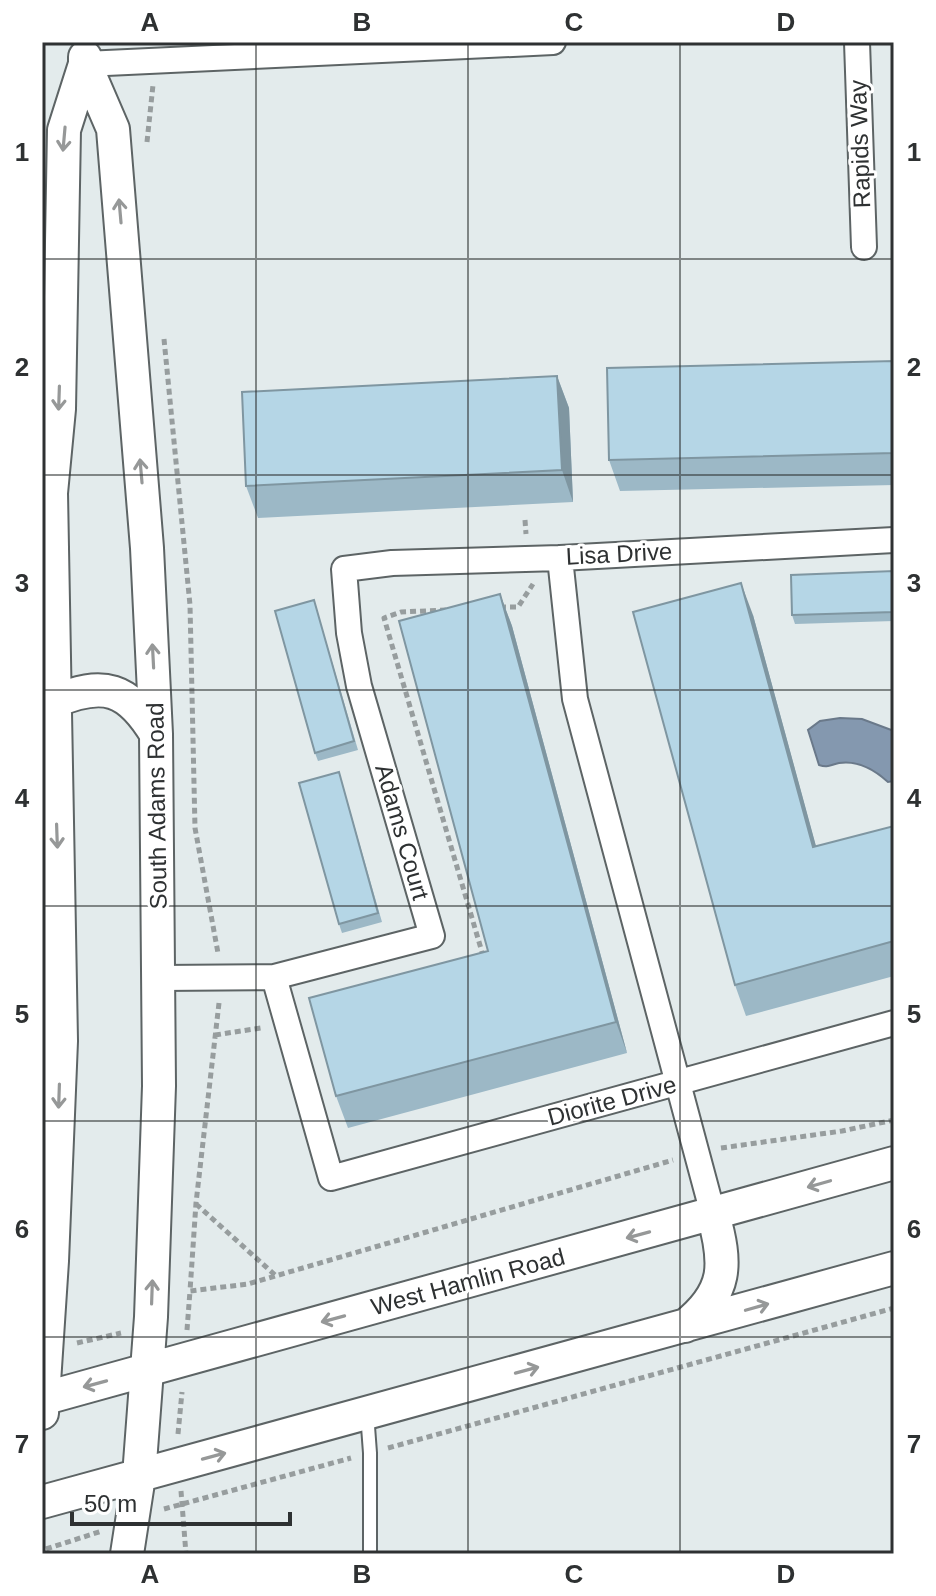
<svg xmlns="http://www.w3.org/2000/svg" width="936" height="1596" viewBox="0 0 936 1596" font-family="Arial,sans-serif">
	<style>
		.water { fill: #8498af; stroke: #6a798a; stroke-width: 2 }
		.lines { fill: none; stroke-linecap: round; stroke-linejoin: round }
		.service-casing { stroke: #5d6465; stroke-width: 16 }
		.minor-casing { stroke: #5d6465; stroke-width: 28 }
		.secondary-casing { stroke: #5d6465; stroke-width: 36 }
		.path { stroke: #979d9e; stroke-width: 5; stroke-dasharray: 6 4; stroke-linecap: butt }
		.service { stroke: #fff; stroke-width: 12 }
		.minor { stroke: #fff; stroke-width: 24 }
		.secondary { stroke: #fff; stroke-width: 32 }
		.wall { fill: #9cb8c6 }
		.shaded-wall { fill: #7f96a1 }
		.building { fill: #b5d6e6; stroke: #7f96a1; stroke-width: 2 }
		.oneway { stroke: #969898 }
		.grid { fill: none; stroke: #2e3132; stroke-width: 2; stroke-opacity: 0.55 }
		.labels { text-anchor: middle; stroke-width: 6; stroke-linejoin: round; paint-order: stroke }
		.street-label { font-size: 24px; fill: #2e3132; stroke: #fff }
		.neatline { fill: none; stroke: #2e3132; stroke-width: 3 }
		.grid-label { font-size: 26px; text-anchor: middle; font-weight: bold; fill: #2e3132 }
	</style>
	<rect width="100%" height="100%" fill="#e3ebec"/>
	<path class="water" d="M 840,718 L 862,719 L 894,731 L 894,781 L 888,782 C 875,770 858,760 839,763 C 830,765 828,768 819,765 L 808,730 L 820,721 Z"/>
	<g class="lines">
		<g class="service-casing">
			<path id="service" d="M 367,1413 L 370,1453 L 370,1554"/>
		</g>
		<g class="minor-casing">
			<path id="minor" d="M 857,42 L 864,247
				M 85,64 L 553,42
				M 560,558 L 575,699 L 713,1214
				M 274,977 L 331,1178 L 894,1023
				M 160,978 L 274,977 L 432,936 L 359,686 L 349,633 L 344,569 L 392,563 L 560,558 L 894,540"/>
		</g>
		<g class="secondary-casing">
			<path id="secondary" d="M 85,64 L 113,129 L 147,548 L 156,734 L 159,1086 L 151,1317 L 139,1476 L 127,1554
				M 53,702 C 104,680 128,688 156,734
				M 685,1326 C 728,1292 727,1264 713,1214
				M 42,1399 L 894,1163
				M 42,1413 L 52,1261 L 61,1041 L 51,493 L 59,409 L 64,130 L 85,64 L 85,57
				M 42,1502 L 894,1268"/>
		</g>
		<path class="path" d="M 147,142 L 153,85
			M 164,339 L 190,605 L 195,828 L 218,953
			M 525,520 L 526,534
			M 500,607 L 518,607 L 533,584
			M 446,610 L 401,612 L 384,618 L 484,959
			M 219,1003 L 196,1203 L 190,1291 L 248,1284 L 673,1160
			M 215,1035 L 261,1028
			M 721,1148 L 842,1131 L 894,1120
			M 196,1204 L 275,1275
			M 187,1330 L 190,1291
			M 77,1343 L 121,1333
			M 178,1434 L 182,1392
			M 388,1448 L 894,1308
			M 181,1491 L 186,1554
			M 164,1509 L 351,1458
			M 46,1549 L 102,1531"/>
		<use href="#service" class="service"/>
		<use href="#minor" class="minor"/>
		<use href="#secondary" class="secondary"/>
	</g>
	<path class="wall" d="M 894,361 L 894,485 L 620,491 L 609,460 Z
		M 557,376 L 569,408 L 573,502 L 258,518 L 246,486 Z
		M 894,571 L 894,621 L 795,624 L 792,615 Z
		M 500,594 L 512,626 L 627,1053 L 348,1128 L 336,1096 L 488,951 Z
		M 314,600 L 358,750 L 318,761 L 315,753 Z
		M 753,615 L 816,847 L 894,826 L 894,976 L 746,1016 L 735,985 Z
		M 339,772 L 382,922 L 342,933 L 339,924 Z"/>
	<path class="shaded-wall" d="M 557,376 L 569,408 L 573,502 L 562,470 Z
		M 741,583 L 753,615 L 825,879 L 813,847 Z
		M 500,594 L 512,626 L 627,1053 L 616,1022 Z"/>
	<path class="building" d="M 894,361 L 894,453 L 609,460 L 607,368 Z
		M 557,376 L 562,470 L 246,486 L 242,392 Z
		M 894,571 L 894,612 L 792,615 L 791,575 Z
		M 741,583 L 813,847 L 894,826 L 894,941 L 735,985 L 633,612 Z
		M 500,594 L 616,1022 L 336,1096 L 309,998 L 488,951 L 399,621 Z
		M 314,600 L 354,741 L 315,753 L 275,611 Z
		M 339,772 L 378,913 L 339,924 L 299,783 Z"/>
	<defs><path id="oneway-shaft" d="M-6 0H5M1.5-3L5.5 0L1.5 3" fill="none" stroke-width="1.6" stroke-linecap="round" stroke-linejoin="round" transform="scale(2)"/></defs>
	<g class="oneway">
		<use href="#oneway-shaft" transform="translate(64 139) rotate(95)"/>
		<use href="#oneway-shaft" transform="translate(120 211) rotate(-95)"/>
		<use href="#oneway-shaft" transform="translate(59 398) rotate(92)"/>
		<use href="#oneway-shaft" transform="translate(141 471) rotate(-95)"/>
		<use href="#oneway-shaft" transform="translate(153 656) rotate(-93)"/>
		<use href="#oneway-shaft" transform="translate(57 836) rotate(88)"/>
		<use href="#oneway-shaft" transform="translate(59 1096) rotate(92)"/>
		<use href="#oneway-shaft" transform="translate(819 1184) rotate(164)"/>
		<use href="#oneway-shaft" transform="translate(638 1235) rotate(165)"/>
		<use href="#oneway-shaft" transform="translate(152 1292) rotate(-88)"/>
		<use href="#oneway-shaft" transform="translate(757 1307) rotate(-16)"/>
		<use href="#oneway-shaft" transform="translate(333 1319) rotate(165)"/>
		<use href="#oneway-shaft" transform="translate(527 1370) rotate(-15)"/>
		<use href="#oneway-shaft" transform="translate(95 1384) rotate(165)"/>
		<use href="#oneway-shaft" transform="translate(214 1456) rotate(-15)"/>
	</g>
	<path class="grid" d="M 256,42 L 256,1554M 468,42 L 468,1554M 680,42 L 680,1554M 42,259 L 894,259M 42,475 L 894,475M 42,690 L 894,690M 42,906 L 894,906M 42,1121 L 894,1121M 42,1337 L 894,1337"/>
	<g class="labels">
		<g class="street-label">
			<text transform="translate(860 144) rotate(-92)" y="8">Rapids Way</text>
			<text transform="translate(619 554) rotate(-3)" y="8">Lisa Drive</text>
			<text transform="translate(157 806) rotate(-91)" y="8">South Adams Road</text>
			<text transform="translate(402 832) rotate(74)" y="8">Adams Court</text>
			<text transform="translate(612 1101) rotate(-15)" y="8">Diorite Drive</text>
			<text transform="translate(468 1282) rotate(-15)" y="8">West Hamlin Road</text>
		</g>
	</g>
	<rect width="936" height="1596" fill="none" stroke="#ffffff" stroke-width="88"/>
	<path d="M72 1512v12h218v-12" fill="none" stroke="#2e3132" stroke-width="4"/>
	<text x="84" y="1512" font-size="24" fill="#2e3132" stroke="#ffffff" stroke-width="6" paint-order="stroke">50 m</text>
	<rect x="44" y="44" width="848" height="1508" class="neatline"/>
	<g class="grid-label">
		<text x="150" y="31">A</text>
		<text x="362" y="31">B</text>
		<text x="574" y="31">C</text>
		<text x="786" y="31">D</text>
		<text x="22" y="161">1</text>
		<text x="914" y="161">1</text>
		<text x="22" y="376">2</text>
		<text x="914" y="376">2</text>
		<text x="22" y="592">3</text>
		<text x="914" y="592">3</text>
		<text x="22" y="807">4</text>
		<text x="914" y="807">4</text>
		<text x="22" y="1023">5</text>
		<text x="914" y="1023">5</text>
		<text x="22" y="1238">6</text>
		<text x="914" y="1238">6</text>
		<text x="22" y="1453">7</text>
		<text x="914" y="1453">7</text>
		<text x="150" y="1583">A</text>
		<text x="362" y="1583">B</text>
		<text x="574" y="1583">C</text>
		<text x="786" y="1583">D</text>
	</g>
</svg>
